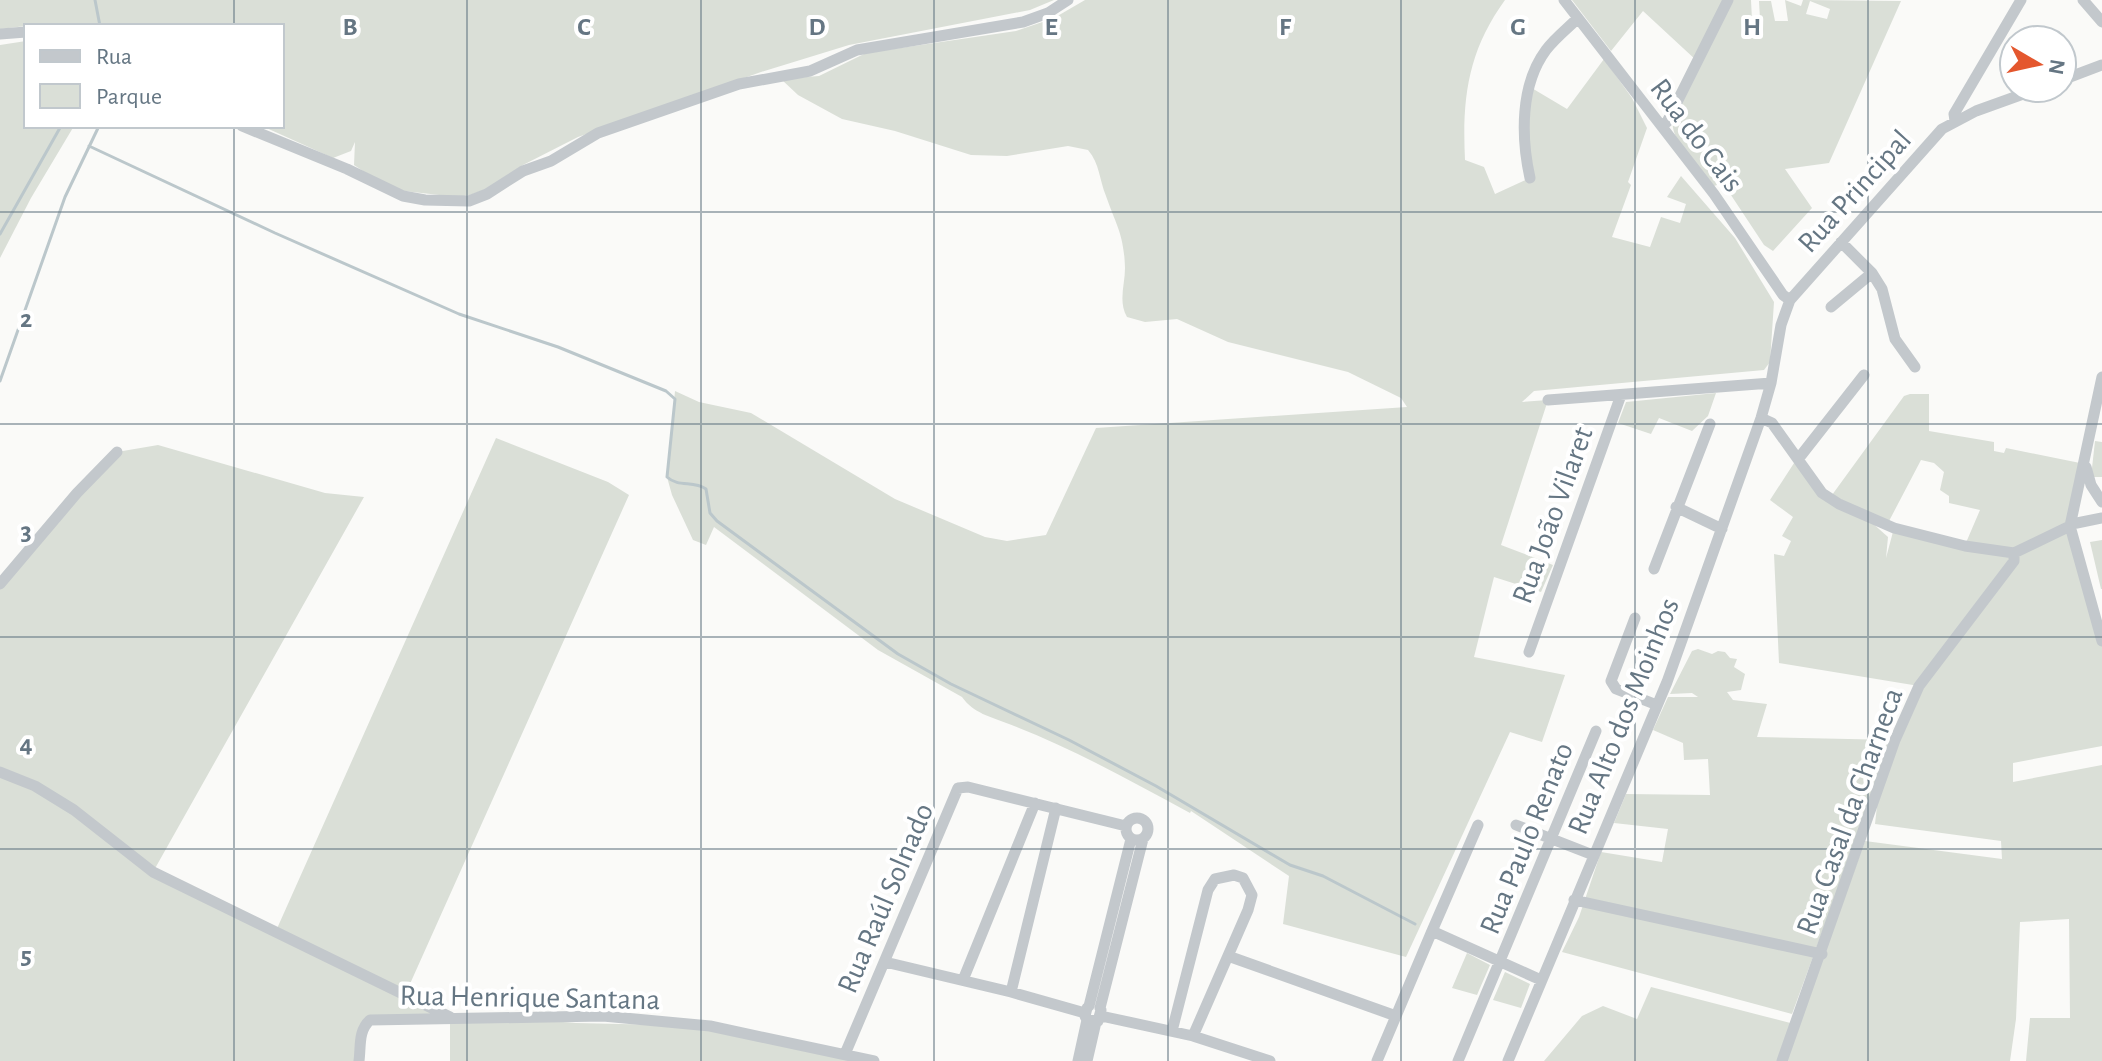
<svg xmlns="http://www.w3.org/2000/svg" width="2102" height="1061" viewBox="0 0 2102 1061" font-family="'Alegreya Sans',sans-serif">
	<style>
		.green { fill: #dadfd7; fill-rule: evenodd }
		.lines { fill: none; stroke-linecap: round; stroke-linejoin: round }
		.stream { stroke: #bbc7cb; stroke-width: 3 }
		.minor { stroke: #c3c8cc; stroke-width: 11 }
		.grid { fill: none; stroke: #657683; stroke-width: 2; stroke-opacity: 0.55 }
		.labels { text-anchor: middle; stroke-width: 8; stroke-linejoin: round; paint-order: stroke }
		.street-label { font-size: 30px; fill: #657683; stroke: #fff }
		.grid-label { font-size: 26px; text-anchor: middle; font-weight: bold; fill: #657683; stroke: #fff; stroke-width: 8; stroke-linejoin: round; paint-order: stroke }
	</style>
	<rect width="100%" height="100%" fill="#fafaf8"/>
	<path class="green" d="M 0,0 L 1054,0 L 1030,10 L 849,45 L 761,72 L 578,137 L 523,165 L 486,189 L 470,195 L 457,197 L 404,191 L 372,177 L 354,165 L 355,142 L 351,151 L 333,158 L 262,126 L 282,126 L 282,26 L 26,26 L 0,29 Z
		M 1085,0 L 1505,0 C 1468,51 1462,98 1465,160 L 1484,167 L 1495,194 L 1530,178 L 1525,156 L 1530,87 L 1567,109 L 1604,59 L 1632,98 L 1647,128 L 1628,182 L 1631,185 L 1612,237 L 1650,247 L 1661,217 L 1680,223 L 1686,204 L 1667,197 L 1681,176 L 1735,238 L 1774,302 L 1770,362 L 1764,370 L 1534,391 L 1522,402 L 1548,400 L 1501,545 L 1553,565 L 1541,592 L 1494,577 L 1474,657 L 1565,675 L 1542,742 L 1510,732 L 1406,957 L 1283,924 L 1289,876 L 1191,811 L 1190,813 C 1131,781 1072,748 1009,724 C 991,717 973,713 962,697 L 878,650 L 714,527 L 706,545 L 693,540 L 672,495 L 667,477 L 675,391 L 699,402 L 751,413 L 895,499 L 985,537 L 1007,541 L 1046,535 L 1096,428 L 1407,407 L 1401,398 L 1348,372 L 1228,342 L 1177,319 L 1145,322 L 1127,317 C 1118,301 1125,285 1125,268 C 1124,234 1116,225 1106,196 C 1099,179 1100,164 1088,150 L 1068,146 L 1007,156 L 971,155 L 895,131 L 842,119 L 798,95 L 781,79 L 819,76 L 866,53 L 1016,31 L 1054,18 Z
		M 1572,0 L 1751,0 L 1752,20 L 1760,19 L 1759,1 L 1771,1 L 1775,21 L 1788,21 L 1785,0 L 1801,6 L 1803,0 L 1901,1 L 1829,163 L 1785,169 L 1812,208 L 1773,251 L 1764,245 L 1723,183 L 1714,186 C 1703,172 1676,146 1673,128 C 1670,112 1690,77 1697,61 L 1643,11 L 1611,51 ZM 1810,1 L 1830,9 L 1827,19 L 1806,14 Z
		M 26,41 L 26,126 L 74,126 L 31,198 L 0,258 L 0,45 Z
		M 1716,393 L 1708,416 L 1692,431 L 1659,418 L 1651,434 L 1618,423 L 1626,402 Z
		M 1910,394 L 1929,394 L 1929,431 L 1994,442 L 1994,451 L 2004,453 L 2006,448 L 2085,464 L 2072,524 L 2102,641 L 2102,746 L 2013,763 L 2013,782 L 2102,765 L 2102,1061 L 2026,1061 L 2030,1018 L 2070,1018 L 2069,919 L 2020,922 L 2016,1019 L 2010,1061 L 1544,1061 L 1582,1016 L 1603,1006 L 1637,1019 L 1651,987 L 1798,1025 L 1865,841 L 2002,859 L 2001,841 L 1875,824 L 1878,797 L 1840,883 L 1792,1014 L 1562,952 L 1579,917 L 1601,852 L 1662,862 L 1668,829 L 1614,823 L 1626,794 L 1710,795 L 1708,759 L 1684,760 L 1683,743 L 1653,730 L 1668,697 L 1698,697 L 1692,693 L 1670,694 L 1692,651 L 1698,649 L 1712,654 L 1718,651 L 1725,652 L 1730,658 L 1737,659 L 1734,667 L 1745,674 L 1741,690 L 1727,692 L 1733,700 L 1767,704 L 1757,737 L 1895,740 L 1919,686 L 1779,663 L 1774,554 L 1784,556 L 1791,541 L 1782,536 L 1793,517 L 1770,500 L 1796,460 L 1819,493 L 1870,521 L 1888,537 L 1886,558 L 1894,528 L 1965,545 L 1980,510 L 1949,503 L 1949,496 L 1940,490 L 1944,472 L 1934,463 L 1921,460 L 1888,523 L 1832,495 L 1904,396 Z
		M 496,438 L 608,482 L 629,495 L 405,995 L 454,1019 L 500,1017 L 576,1023 L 710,1026 L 875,1061 L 450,1061 L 450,1020 L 370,1020 L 359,1061 L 0,1061 L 0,584 L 117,452 L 158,445 L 325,493 L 364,497 L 153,872 L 275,933 Z
		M 2095,441 L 2102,442 L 2102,477 L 2091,477 Z
		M 2102,540 L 2102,589 L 2101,589 L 2090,542 Z
		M 1467,953 L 1490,965 L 1477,995 L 1452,988 Z
		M 1505,972 L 1530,984 L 1521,1008 L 1493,1000 Z"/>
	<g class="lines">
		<path class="stream" d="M 95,0 L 100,26
			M 89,146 L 275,233 L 459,314 L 558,347 L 666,391 L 675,399 L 667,477 C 679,488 693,480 706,489 L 710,513 L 717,521 L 898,654 L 951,684 L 1069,740 L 1156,786 L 1290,865 L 1323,876 L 1415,924
			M 0,234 L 61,126
			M 0,381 L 65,197 L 99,126"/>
		<path class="minor" d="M 1564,0 L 1714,194 L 1783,295 L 1790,300
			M 2083,0 L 2102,22
			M 0,34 L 26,32
			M 2062,80 L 2102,65
			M 1955,121 L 1954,114 L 2021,0
			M 242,126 L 347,169 L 403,196 L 425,200 L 469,201 L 487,194 L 523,171 L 551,161 L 598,133 L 739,84 L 810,71 L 857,50 L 1023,22 L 1048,13 L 1068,0
			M 1662,126 L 1667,122 L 1728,0
			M 1530,178 C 1521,137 1520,85 1546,50 C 1555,38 1568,28 1578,18
			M 1841,242 L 1872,273 L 1882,289 L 1895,339 L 1915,367
			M 1831,307 L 1872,273
			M 2102,377 L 2070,526 L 2102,641
			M 1548,400 L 1771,383
			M 1761,418 L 1772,423 L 1822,493 L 1839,504 L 1894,528 L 1965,546 L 2014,553 L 2070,526
			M 1799,458 L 1864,375
			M 2086,467 L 2091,485 L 2102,502
			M 1676,507 L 1722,529
			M 2072,524 L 2102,518
			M 1654,569 L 1710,424
			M 0,584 L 77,493 L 117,452
			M 1635,618 L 1611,681 L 1616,689 L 1657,705
			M 1529,652 L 1621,395
			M 0,772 L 35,786 L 74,810 L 153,872 L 450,1017
			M1126 829a11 11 0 1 1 22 0a11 11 0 1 1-22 0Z
			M 1478,825 L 1432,931 L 1541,980
			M 1516,825 L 1593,855
			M 1574,900 L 1822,954
			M 1228,956 L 1396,1016
			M 885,962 L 1011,992 L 1085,1013
			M 963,980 L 1035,803
			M 1011,992 L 1056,808
			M 1089,1006 L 1131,839
			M 1100,1008 L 1143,839
			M 1101,1016 L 1193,1036 L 1270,1061
			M 1087,1020 L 1098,1021 L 1101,1010
			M 1172,1031 L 1208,890 L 1215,879 L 1234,875 L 1243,878 L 1252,895 L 1248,910 L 1193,1036
			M 845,1054 L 958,788 L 968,787 L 1126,826
			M 359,1061 C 361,1046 358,1031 370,1020 L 603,1016 L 710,1026 L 874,1061
			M 1078,1061 L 1087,1020 L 1085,1016 L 1087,1008
			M 1087,1061 L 1096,1022
			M 1377,1061 L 1432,931
			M 1458,1061 L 1596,731
			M 1508,1061 L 1667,682 L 1761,418 L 1771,383 L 1781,325 L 1790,300 L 1942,129 L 1976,111 L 2040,88
			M 1782,1061 L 1895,740 L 1919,686 L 2014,561 L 2014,553"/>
	</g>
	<path class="grid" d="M 234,0 L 234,26M 467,0 L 467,1061M 701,0 L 701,1061M 934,0 L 934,1061M 1168,0 L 1168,1061M 1401,0 L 1401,1061M 1635,0 L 1635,1061M 1868,0 L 1868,1061M 234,126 L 234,1061M 0,212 L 2102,212M 0,424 L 2102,424M 0,637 L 2102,637M 0,849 L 2102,849"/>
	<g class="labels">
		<g class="street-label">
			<text transform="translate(1697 135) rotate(53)" y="10">Rua do Cais</text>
			<text transform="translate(1854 191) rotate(-48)" y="10">Rua Principal</text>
			<text transform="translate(1552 515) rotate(-70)" y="10">Rua João Vilaret</text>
			<text transform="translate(1623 716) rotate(-68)" y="10">Rua Alto dos Moinhos</text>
			<text transform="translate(1849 811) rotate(-70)" y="10">Rua Casal da Charneca</text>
			<text transform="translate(1526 838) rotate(-68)" y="10">Rua Paulo Renato</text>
			<text transform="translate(885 898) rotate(-67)" y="10">Rua Raúl Solnado</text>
			<text transform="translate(530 997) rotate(1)" y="10">Rua Henrique Santana</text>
		</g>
	</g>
	<g class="grid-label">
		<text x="350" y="35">B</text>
		<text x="584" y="35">C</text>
		<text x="817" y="35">D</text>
		<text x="1051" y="35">E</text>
		<text x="1285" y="35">F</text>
		<text x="1518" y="35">G</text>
		<text x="1752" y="35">H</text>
		<text x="26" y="327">2</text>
		<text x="26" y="540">3</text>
		<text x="26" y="752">4</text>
		<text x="26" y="964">5</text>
	</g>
	<rect x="24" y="24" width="260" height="104" fill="#ffffff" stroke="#c1c8cd" stroke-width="2"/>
	<rect x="40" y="50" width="40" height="12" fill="#c3c8cc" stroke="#c1c8cd" stroke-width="2"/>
	<text x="96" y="64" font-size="24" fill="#657683">Rua</text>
	<rect x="40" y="84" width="40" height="24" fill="#dadfd7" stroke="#c1c8cd" stroke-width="2"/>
	<text x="96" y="104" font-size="24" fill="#657683">Parque</text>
	<g transform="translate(2038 64) rotate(99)"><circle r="38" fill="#ffffff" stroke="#c1c8cd" stroke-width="2"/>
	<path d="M0-6L14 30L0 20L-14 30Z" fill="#e4572e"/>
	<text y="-12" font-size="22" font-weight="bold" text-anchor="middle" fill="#657683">N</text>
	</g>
</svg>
